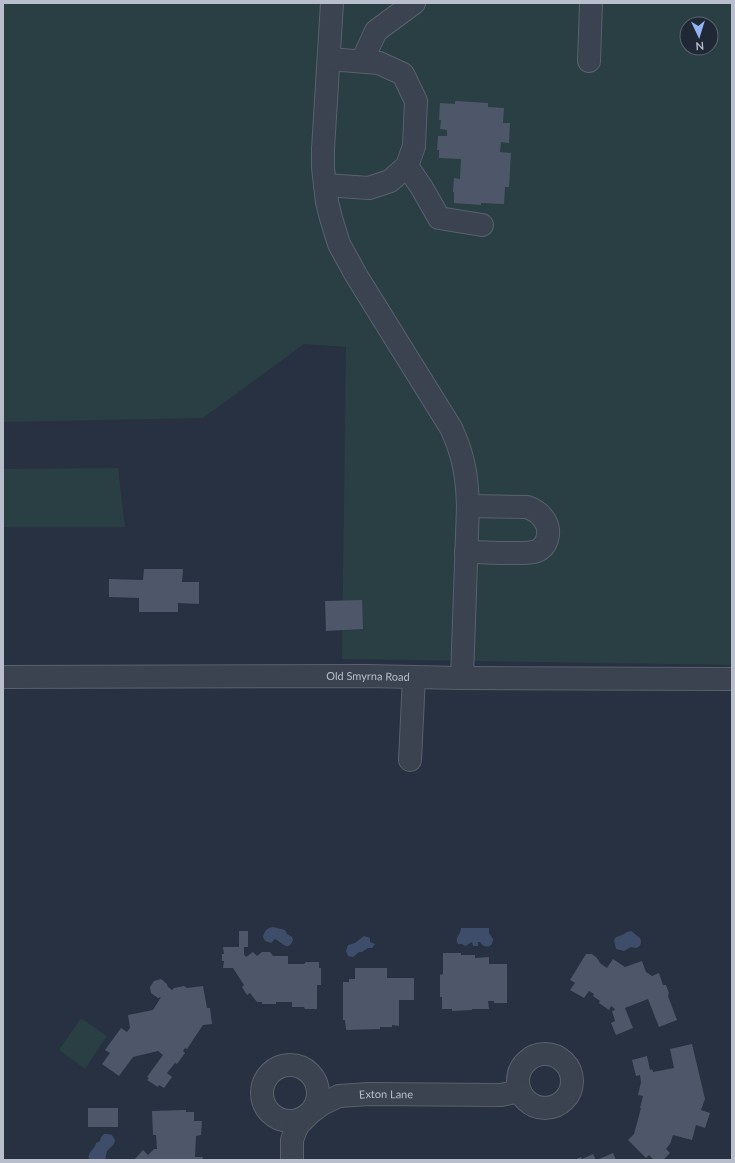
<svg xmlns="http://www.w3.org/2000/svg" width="735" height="1163" viewBox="0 0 735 1163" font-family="Lato,sans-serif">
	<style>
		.green { fill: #2a3f43; fill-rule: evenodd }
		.water { fill: #3e4d69 }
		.building { fill: #4d5769 }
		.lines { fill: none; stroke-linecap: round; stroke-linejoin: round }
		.minor-casing { stroke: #59616e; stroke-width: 24 }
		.minor { stroke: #3b4350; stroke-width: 22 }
		.labels { text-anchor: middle; stroke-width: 3.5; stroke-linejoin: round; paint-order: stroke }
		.street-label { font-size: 11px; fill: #b8becb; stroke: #202836 }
	</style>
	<rect width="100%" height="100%" fill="#273141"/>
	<path class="green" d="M 3,3 L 732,3 L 732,665 L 342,659 L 346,347 L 304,344 L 203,418 L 3,422 ZM 687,24 L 711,24 L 711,48 L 687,48 Z
		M 118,468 L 125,527 L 3,527 L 3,469 Z
		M 81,1018 L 107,1036 L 85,1069 L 59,1050 Z"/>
	<path class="water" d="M 273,927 L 285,930 L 287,934 L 292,937 L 293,940 C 288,953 282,942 275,939 L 271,943 L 265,941 L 263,937 C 265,930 267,928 273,927 Z
		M 461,928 L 489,928 L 489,933 L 493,939 C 493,948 484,949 480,942 L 478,942 L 478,946 L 473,946 L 472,942 L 465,946 L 462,944 L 458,944 C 454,937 461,935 461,928 Z
		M 631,931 L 640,938 C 642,943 641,946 636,948 L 631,947 L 624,951 L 616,949 L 614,940 L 616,937 L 622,935 L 627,932 Z
		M 364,936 L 370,938 L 370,942 L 375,944 L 372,948 L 368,948 L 362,952 L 359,952 L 353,957 L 348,956 L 346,951 L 348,945 L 355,943 Z
		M 104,1134 L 107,1134 L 112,1135 L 115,1140 L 114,1144 L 107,1151 L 105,1160 L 89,1160 C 87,1151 95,1150 96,1143 L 100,1141 L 101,1137 Z"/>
	<path class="building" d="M 455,101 L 488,103 L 488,107 L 504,108 L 503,123 L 510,123 L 509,143 L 501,142 L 500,152 L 511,153 L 509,187 L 505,187 L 504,204 L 481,203 L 481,205 L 454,203 L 454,192 L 453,192 L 454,178 L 460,179 L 461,159 L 439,158 L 439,150 L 437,150 L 438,136 L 447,136 L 447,130 L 440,129 L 441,120 L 439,120 L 440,103 L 455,104 Z
		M 144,569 L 183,569 L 182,582 L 199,582 L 199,604 L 178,603 L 178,612 L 139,612 L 139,598 L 109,597 L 109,579 L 143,580 Z
		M 362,600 L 363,629 L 326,631 L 325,601 Z
		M 239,931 L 248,931 L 248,947 L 244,947 L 244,954 L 246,957 L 253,952 L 257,956 L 262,952 L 270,952 L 273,956 L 288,956 L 288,964 L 304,964 L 306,962 L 319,962 L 319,968 L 321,968 L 321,985 L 317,985 L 317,1009 L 305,1009 L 304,1007 L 292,1007 L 292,1002 L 276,1002 L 276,1004 L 262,1004 L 262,1002 L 257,1002 L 250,993 L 247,995 L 242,987 L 244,985 L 233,968 L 223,968 L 224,961 L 222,961 L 222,954 L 224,954 L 223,947 L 239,947 Z
		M 443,953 L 461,953 L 461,955 L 475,955 L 475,958 L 489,957 L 489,964 L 507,964 L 507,1003 L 494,1003 L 494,1001 L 488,1001 L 489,1009 L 472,1009 L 472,1010 L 452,1011 L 452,1009 L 442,1009 L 442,997 L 440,997 L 440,975 L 443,974 Z
		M 586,954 L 592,954 L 597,958 L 600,963 L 607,968 L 613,959 L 625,967 L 642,961 L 646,972 L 652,976 L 659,973 L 663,985 L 666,985 L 669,993 L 668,996 L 677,1020 L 659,1027 L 648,999 L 625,1008 L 633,1028 L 616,1035 L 611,1023 L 615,1021 L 612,1011 L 615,1010 L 614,1008 L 611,1006 L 609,1010 L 599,1003 L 600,1001 L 593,996 L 594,994 L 589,991 L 584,998 L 570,990 L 575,983 L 570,980 Z
		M 355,968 L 387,968 L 387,978 L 414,978 L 414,1000 L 399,1000 L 399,1026 L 392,1025 L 392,1027 L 380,1027 L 380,1029 L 346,1030 L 345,1020 L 343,1020 L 343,982 L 349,982 L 349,979 L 355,979 Z
		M 161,979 L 167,984 L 168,987 L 172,990 L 174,988 L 184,986 L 187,988 L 203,986 L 207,1008 L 210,1008 L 212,1024 L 203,1025 L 187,1049 L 185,1048 L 183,1051 L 185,1053 L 177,1064 L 175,1063 L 167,1073 L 172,1077 L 164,1088 L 159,1085 L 158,1087 L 147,1080 L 149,1078 L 147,1077 L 163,1055 L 158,1051 L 133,1057 L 119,1076 L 102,1064 L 110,1053 L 105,1050 L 121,1028 L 127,1032 L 130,1028 L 128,1015 L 153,1010 L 161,997 L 158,998 L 151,993 L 150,987 L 154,981 Z
		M 692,1044 L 705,1099 L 701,1110 L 710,1113 L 705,1128 L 696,1125 L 692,1140 L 673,1135 L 670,1144 L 666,1149 L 670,1153 L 663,1160 L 654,1160 L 649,1155 L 646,1158 L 628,1140 L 634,1134 L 641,1108 L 640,1108 L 643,1096 L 638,1095 L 641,1082 L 640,1075 L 636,1076 L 632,1060 L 647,1056 L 650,1070 L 652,1069 L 653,1072 L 674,1068 L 670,1049 Z
		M 88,1108 L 118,1108 L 118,1127 L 88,1127 Z
		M 186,1110 L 186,1112 L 194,1112 L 194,1121 L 202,1121 L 201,1135 L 196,1136 L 195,1157 L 203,1157 L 202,1160 L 134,1160 L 143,1150 L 148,1155 L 154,1149 L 157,1149 L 156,1135 L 153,1135 L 152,1111 Z
		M 613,1153 L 616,1160 L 597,1160 Z
		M 593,1154 L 596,1160 L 574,1160 L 581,1157 L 582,1159 Z"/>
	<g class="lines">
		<g class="minor-casing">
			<g id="minor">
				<path d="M 332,3 L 323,149 L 323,168 L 327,202 L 331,218 L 339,244 L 356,275 L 451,428 C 464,456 467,476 468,506 L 462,678"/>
				<path d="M 362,61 L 376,31 L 414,3"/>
				<path d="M 589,61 L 591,3"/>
				<path d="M 407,166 L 422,188 L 439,218 L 482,225"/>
				<path d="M 325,185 L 369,188 L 390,181 L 407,166 L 414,146 L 416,101 L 403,74 L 379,63 L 329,59"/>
				<path d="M 466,552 C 480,552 494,553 509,553 C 518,553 528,554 537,551 C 547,547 550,534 547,525 C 543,515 536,510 527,507 L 468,506"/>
				<path id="s1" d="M 3,677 L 367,676 L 462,678 L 732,679"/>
				<path d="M 410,760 L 414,677"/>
				<circle cx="545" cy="1081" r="27"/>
				<circle cx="290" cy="1093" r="28"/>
				<path id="s2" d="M 292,1160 L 292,1140 L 296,1129 L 299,1124 L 310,1113 L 322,1104 L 339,1096 L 369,1094 L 501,1095 L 520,1091"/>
			</g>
		</g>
		<use href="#minor" class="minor"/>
	</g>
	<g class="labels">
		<g class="street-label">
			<text dy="4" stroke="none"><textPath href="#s1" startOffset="365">Old Smyrna Road</textPath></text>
			<text dy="4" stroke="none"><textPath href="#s2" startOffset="134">Exton Lane</textPath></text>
		</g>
	</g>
	<rect width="735" height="1163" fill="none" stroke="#b8becb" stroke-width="8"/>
	<g transform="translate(699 36) rotate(176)"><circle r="19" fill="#202836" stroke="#5d6472"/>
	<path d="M0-3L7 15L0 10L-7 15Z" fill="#93b3f4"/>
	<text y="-6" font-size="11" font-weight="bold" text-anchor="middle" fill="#b8becb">N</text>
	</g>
</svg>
